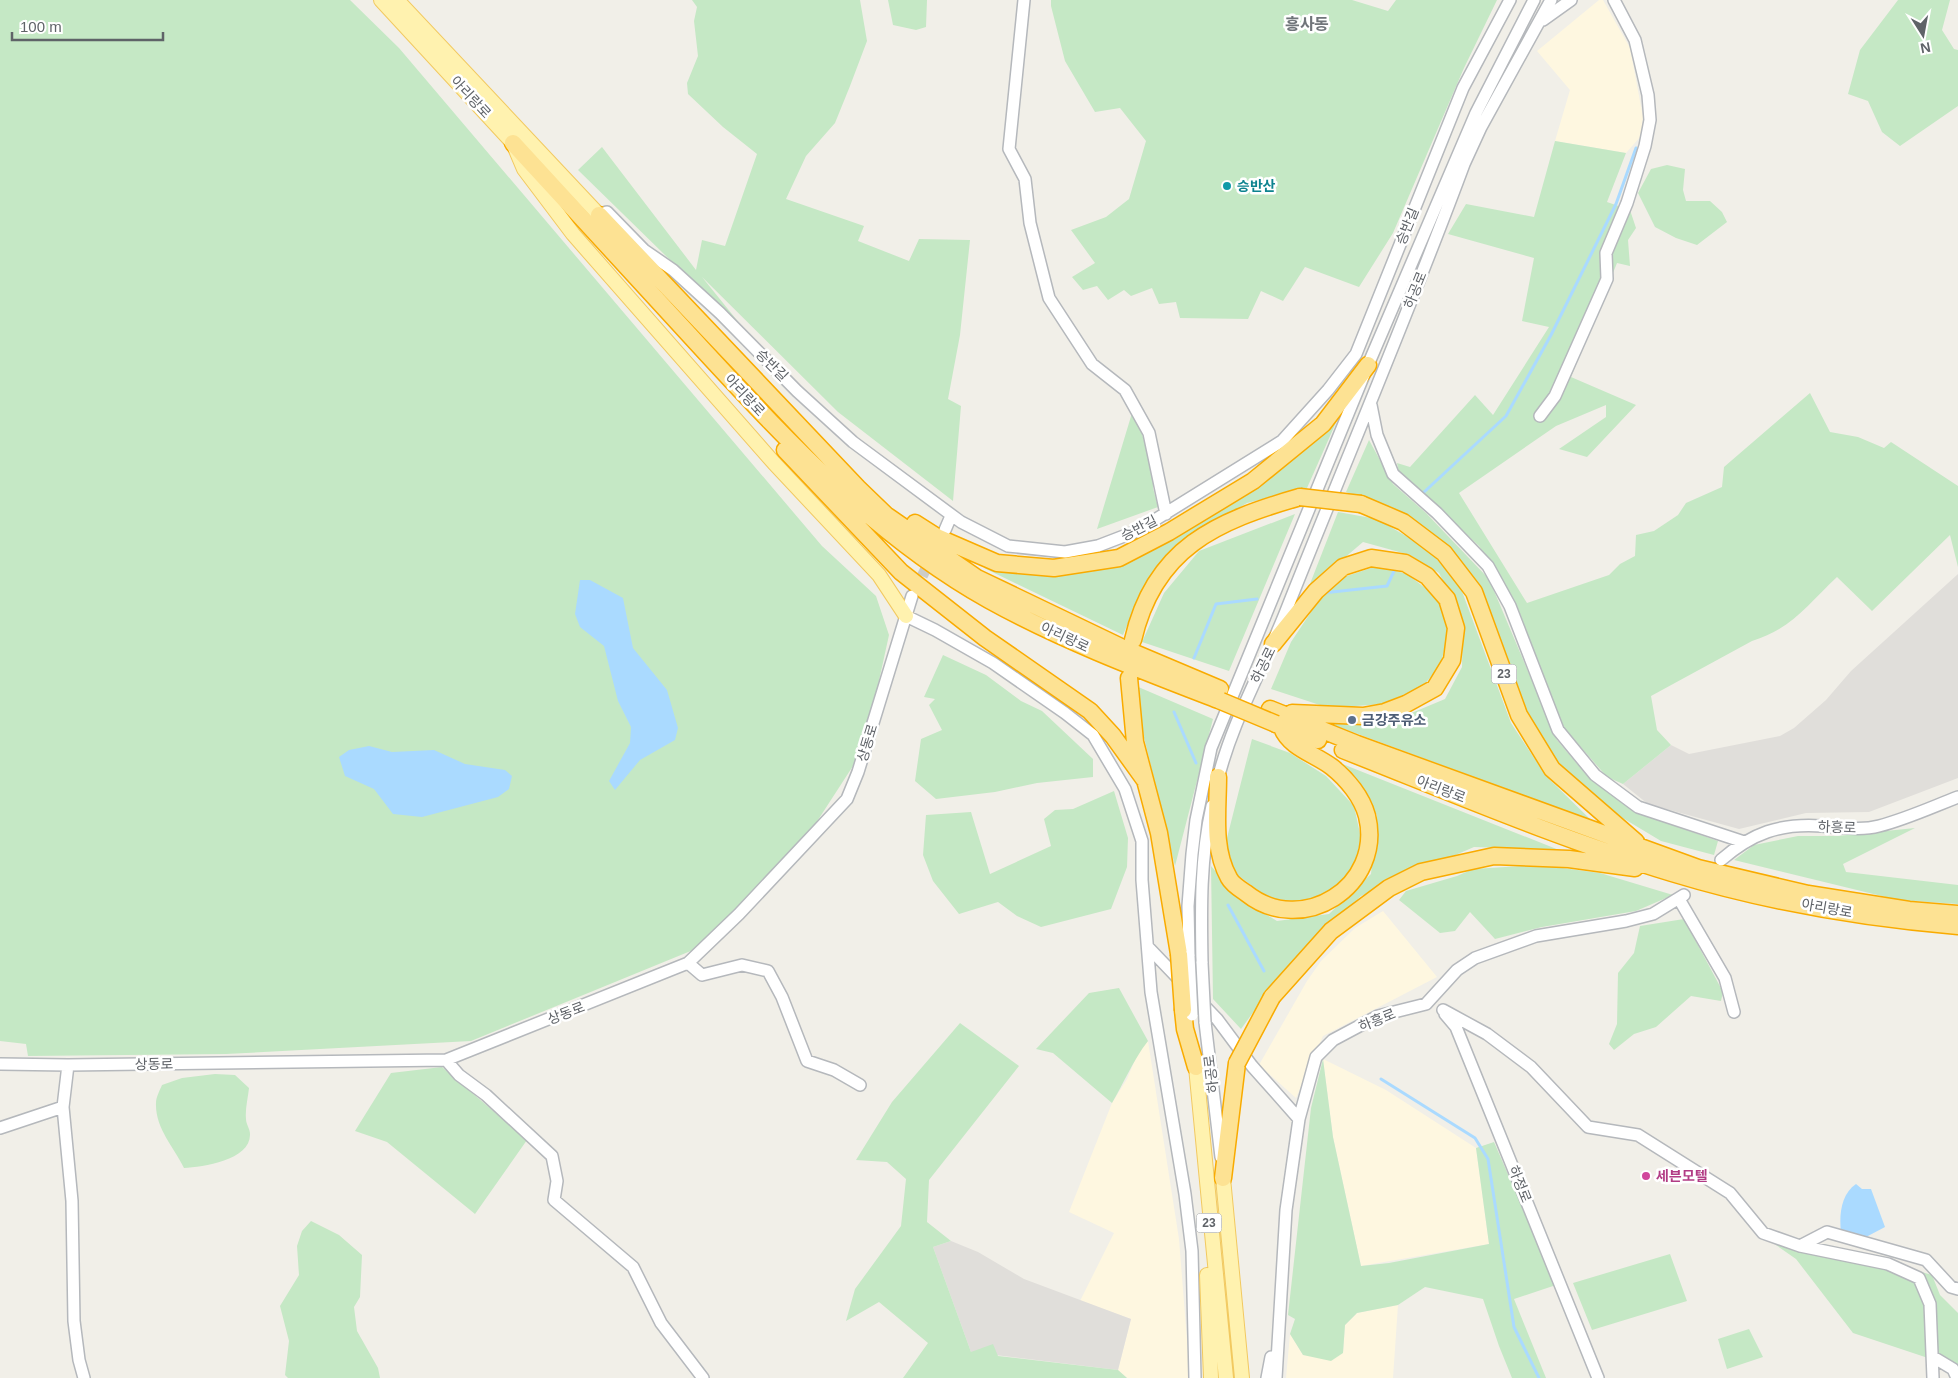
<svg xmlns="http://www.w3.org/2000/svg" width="1958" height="1378" viewBox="0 0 1958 1378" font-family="Helvetica,'Noto Sans KR',sans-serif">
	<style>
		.commercial { fill: #fef7e0 }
		.industrial { fill: #e0deda }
		.green { fill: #c5e8c5 }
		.water { fill: #aadaff }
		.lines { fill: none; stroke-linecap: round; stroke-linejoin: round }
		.stream { stroke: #aadaff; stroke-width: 3 }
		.minor-tunnel { stroke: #ccccc8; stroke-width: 11; stroke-dasharray: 11 5.5; stroke-linecap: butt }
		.minor-casing { stroke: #b5b8bc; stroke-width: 14 }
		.major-casing { stroke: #f2c960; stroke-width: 16 }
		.highway-casing { stroke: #f9ab00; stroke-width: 19 }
		.minor { stroke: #fff; stroke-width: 11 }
		.major { stroke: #fff2af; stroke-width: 14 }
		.highway { stroke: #fde293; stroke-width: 16 }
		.minor-bridge-casing { stroke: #b5b8bc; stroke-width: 14; stroke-linecap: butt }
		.highway-bridge-casing { stroke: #f9ab00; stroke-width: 19; stroke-linecap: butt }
		.minor-bridge { stroke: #fff; stroke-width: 11 }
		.highway-bridge { stroke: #fde293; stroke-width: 16 }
		.culture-dot { fill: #0f9aa8; stroke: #fff; stroke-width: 2 }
		.service-dot { fill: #5c6f8a; stroke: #fff; stroke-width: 2 }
		.hotel-dot { fill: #d1479c; stroke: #fff; stroke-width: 2 }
		.labels { text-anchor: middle; stroke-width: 5; stroke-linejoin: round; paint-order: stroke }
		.shield { fill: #fff; stroke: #8f9295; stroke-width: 1 }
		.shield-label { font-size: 12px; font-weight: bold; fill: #5f6368 }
		.street-label { font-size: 14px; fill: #5f6368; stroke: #fff }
		.culture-label { font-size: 14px; font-weight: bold; fill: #0d838f; stroke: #fff; text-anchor: start }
		.service-label { font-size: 14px; font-weight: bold; fill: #4e5e75; stroke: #fff; text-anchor: start }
		.hotel-label { font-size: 14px; font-weight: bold; fill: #b23c85; stroke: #fff; text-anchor: start }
		.quarter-label { font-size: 16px; font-weight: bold; fill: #70757a; stroke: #fff }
	</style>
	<rect width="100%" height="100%" fill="#f1efe8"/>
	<path class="commercial" d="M 1599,0 L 1603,0 L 1630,48 L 1643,117 L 1641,136 L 1626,153 L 1555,141 L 1570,90 L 1537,51 Z
		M 1383,911 L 1437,977 L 1323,1036 L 1296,1098 L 1259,1065 L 1307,981 L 1321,961 L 1355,928 Z
		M 1148,1041 L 1179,1239 L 1190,1378 L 1127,1378 L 1118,1370 L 1131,1319 L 1080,1301 L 1114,1233 L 1069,1212 L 1112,1103 L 1127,1079 L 1138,1053 Z
		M 1323,1059 L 1386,1090 L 1476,1148 L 1489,1244 L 1361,1266 L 1333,1137 Z
		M 1398,1305 L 1393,1378 L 1286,1378 L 1290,1334 L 1303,1355 L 1343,1353 L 1345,1325 L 1357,1313 Z"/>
	<path class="industrial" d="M 1958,574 L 1958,778 L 1869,812 L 1806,813 L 1739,829 L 1648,804 L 1623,784 L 1671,745 L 1689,754 L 1780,736 L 1794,728 L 1826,700 L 1851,671 Z
		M 951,1241 L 978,1252 L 1024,1279 L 1131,1319 L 1118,1370 L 971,1352 L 933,1247 Z"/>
	<path class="green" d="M 0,0 L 350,0 L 399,48 L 822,546 L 876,596 L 889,635 L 864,749 L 805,840 L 698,948 L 471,1041 L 226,1054 L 28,1056 L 26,1044 L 0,1041 Z
		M 692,0 L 860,0 L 867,41 L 850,86 L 835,123 L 806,156 L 786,199 L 864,226 L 858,241 L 909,261 L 919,239 L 970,240 L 960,335 L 948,399 L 961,406 L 953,501 L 838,412 L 702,277 L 740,324 L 667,257 L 578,170 L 602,147 L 696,270 L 702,240 L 725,246 L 757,154 L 723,127 L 688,94 L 687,83 L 698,56 L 694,21 L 697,7 Z
		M 888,0 L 927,0 L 926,27 L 916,30 L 893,25 Z
		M 1051,0 L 1352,0 L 1388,11 L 1396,0 L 1497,0 L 1464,68 L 1393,233 L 1359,287 L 1305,267 L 1283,301 L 1261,291 L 1248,319 L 1180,318 L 1176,302 L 1159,304 L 1152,288 L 1131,296 L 1124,290 L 1108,300 L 1097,286 L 1083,290 L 1072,277 L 1095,263 L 1071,230 L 1106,217 L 1129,199 L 1146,141 L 1120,108 L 1095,112 L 1065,61 L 1051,6 Z
		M 1898,0 L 1950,0 L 1942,30 L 1954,49 L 1958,50 L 1958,106 L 1900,146 L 1882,132 L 1868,101 L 1848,94 L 1860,50 Z
		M 1555,141 L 1626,153 L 1607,202 L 1630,210 L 1636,228 L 1628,240 L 1630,266 L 1617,263 L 1571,377 L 1636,405 L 1587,457 L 1559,449 L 1606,417 L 1606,405 L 1556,426 L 1459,493 L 1527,603 L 1609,575 L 1620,564 L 1635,556 L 1636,535 L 1654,531 L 1678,515 L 1686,503 L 1722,487 L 1724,467 L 1810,393 L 1830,432 L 1858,437 L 1884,448 L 1891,442 L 1958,486 L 1958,567 L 1950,535 L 1872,611 L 1837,577 C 1808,604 1792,629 1752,641 L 1651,696 L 1657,730 L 1671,745 L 1623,784 L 1607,777 L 1564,728 L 1517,606 L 1479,546 L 1399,472 L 1397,463 L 1410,467 L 1475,395 L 1493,415 L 1549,327 L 1522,321 L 1534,258 L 1448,234 L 1466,204 L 1534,217 Z
		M 1667,165 L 1685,169 L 1683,190 L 1686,201 L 1710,201 L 1722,212 L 1727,222 L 1697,245 L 1676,238 L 1655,227 L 1638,193 L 1651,169 Z
		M 1342,409 L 1307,488 L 1247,503 L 1177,545 L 1143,588 L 1123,635 L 984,568 L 1091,572 L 1155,547 L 1279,471 Z
		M 1132,413 L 1142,434 L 1153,473 L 1153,488 L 1158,507 L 1097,529 Z
		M 1369,440 L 1393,484 L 1426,513 L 1489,579 L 1557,740 L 1589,778 L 1638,813 L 1718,841 L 1714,855 L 1661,841 L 1616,814 L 1567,775 L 1538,736 L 1520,699 L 1472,579 L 1432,533 L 1397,511 L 1346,492 Z
		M 1338,512 L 1377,519 L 1428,549 L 1460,586 L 1511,723 L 1546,776 L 1592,821 L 1331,724 L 1390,722 L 1445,699 L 1462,667 L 1463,621 L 1439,573 L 1410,555 L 1363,542 L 1308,589 Z
		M 1295,514 L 1229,671 L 1142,642 L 1164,593 L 1199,551 Z
		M 1377,566 L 1407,574 L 1438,598 L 1449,632 L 1440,666 L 1423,686 L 1383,704 L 1329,708 L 1271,689 L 1291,642 L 1319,600 L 1344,577 Z
		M 943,655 L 986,675 L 1021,701 L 1042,711 L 1093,759 L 1093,777 L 1037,783 L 995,792 L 936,799 L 915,781 L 921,739 L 942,730 L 929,705 L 935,699 L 924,697 Z
		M 1136,686 L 1213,719 L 1175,866 L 1142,729 Z
		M 1252,739 L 1290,753 L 1326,776 L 1354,806 L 1361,838 L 1354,869 L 1339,888 L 1302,902 L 1268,898 L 1235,873 L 1226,842 Z
		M 1340,763 L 1559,850 L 1474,847 L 1361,896 L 1281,974 L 1241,1029 L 1213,999 L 1211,866 L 1240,899 L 1277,921 L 1329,914 L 1371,874 L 1377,815 Z
		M 1114,791 L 1128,838 L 1127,867 L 1111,909 L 1041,927 L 1017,916 L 998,902 L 959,914 L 933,881 L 923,855 L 926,815 L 971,812 L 990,874 L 1051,846 L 1044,819 L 1055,810 L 1073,809 Z
		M 1915,828 L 1843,864 L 1846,872 L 1958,885 L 1958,904 L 1898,900 L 1734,860 L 1754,845 L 1798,836 L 1837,836 Z
		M 1540,865 L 1600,873 L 1673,895 L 1636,911 L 1542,927 L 1495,939 L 1470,912 L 1455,931 L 1440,933 L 1399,900 L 1406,891 L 1457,876 L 1473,869 Z
		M 1684,919 L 1723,992 L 1721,1001 L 1691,996 L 1656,1027 L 1634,1034 L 1614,1050 L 1609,1044 L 1617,1024 L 1618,973 L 1634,953 L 1640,926 Z
		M 1119,988 L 1148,1041 C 1133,1060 1124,1083 1112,1103 L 1053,1053 L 1036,1049 L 1089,993 Z
		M 960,1023 L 1019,1066 L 929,1180 L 927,1222 L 951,1241 L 933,1247 L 971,1352 L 993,1344 L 998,1356 L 1118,1370 L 1127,1378 L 903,1378 L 928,1343 L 879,1302 L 846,1321 L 855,1289 L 901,1226 L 906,1179 L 887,1162 L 856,1160 L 892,1102 Z
		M 1323,1059 L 1333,1137 L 1361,1266 L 1389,1263 L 1489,1244 L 1476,1148 L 1494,1142 L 1556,1285 L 1514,1299 L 1546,1378 L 1512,1378 L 1499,1346 L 1483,1299 L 1425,1287 L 1398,1305 L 1357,1313 L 1345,1325 L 1343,1353 L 1331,1361 L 1303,1355 L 1290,1334 L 1295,1319 L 1288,1315 L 1311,1108 Z
		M 442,1067 L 527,1140 L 475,1214 L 387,1142 L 355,1131 L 391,1073 Z
		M 215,1074 L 235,1075 L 249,1088 C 248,1098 245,1109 246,1119 C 246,1124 250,1129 250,1134 C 251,1160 203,1167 184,1168 C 174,1147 155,1128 156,1103 C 156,1097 160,1090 162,1085 L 182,1078 Z
		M 311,1221 L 339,1235 L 362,1255 L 360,1297 L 354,1307 L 357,1331 L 378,1368 L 380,1378 L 288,1378 L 285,1375 L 289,1341 L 280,1306 L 299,1275 L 297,1246 L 302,1231 Z
		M 1824,1244 L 1932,1275 L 1940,1295 L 1958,1313 L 1958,1371 L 1945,1357 L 1925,1357 L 1853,1333 L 1796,1259 L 1776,1245 Z
		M 1670,1254 L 1687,1301 L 1592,1330 L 1573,1283 Z
		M 1749,1329 L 1763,1357 L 1727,1369 L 1718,1339 Z"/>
	<path class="water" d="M 580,580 L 590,580 L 623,598 L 633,648 L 667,690 L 678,728 L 675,740 L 640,760 L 615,790 L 609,781 L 630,743 L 631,727 L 618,701 L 604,646 L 580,627 L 575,614 Z
		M 369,746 L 392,752 L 434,750 L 465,764 L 505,770 L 512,776 L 509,789 L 498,797 L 422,817 L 393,814 L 374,789 L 345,776 L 339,757 L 349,750 Z
		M 1856,1184 L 1862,1189 L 1871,1189 L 1885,1227 L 1866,1237 L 1841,1232 C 1839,1215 1841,1194 1856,1184 Z"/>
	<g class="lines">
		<path class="stream" d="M 1423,493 L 1506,416 L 1551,335 L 1616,204 L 1636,148
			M 1323,593 L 1387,586 L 1394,571
			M 1194,658 L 1216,604 L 1257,599
			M 1174,712 L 1196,763
			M 1228,905 L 1264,971
			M 1381,1079 L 1475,1138 L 1488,1159 L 1514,1327 L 1539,1378"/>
		<path class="minor-tunnel" d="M 915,591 L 932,556"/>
		<g class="minor-casing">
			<path id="minor" d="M 1024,0 L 1009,149 L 1025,179 L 1030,223 L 1049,298 L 1092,364 L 1125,390 L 1149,433 L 1166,514
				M 1543,20 L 1571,0
				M 601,214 L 607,212 L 644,250 L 673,270 L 720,313 L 797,391 L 853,442 L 961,522 L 1008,546 L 1065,552 L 1098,546 L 1137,531 L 1282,441 L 1328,390 L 1356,354 L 1463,88 L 1510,0
				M 1371,405 L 1377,435 L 1393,474 L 1437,513 L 1488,566 L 1510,606 L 1558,730 L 1595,775 L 1638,807 L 1744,842
				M 1540,416 L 1555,396 L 1607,279 L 1606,253 L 1627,203 L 1645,146 L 1650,120 L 1648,95 L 1635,40 L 1614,0
				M 945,530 L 951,516
				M 906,616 L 935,630 L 993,663 L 1065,713 L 1093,735 L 1125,789 L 1142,841 L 1142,880 L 1151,992 L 1185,1194 L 1192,1251 L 1195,1378
				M 1217,783 C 1231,723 1263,669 1286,611 C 1345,462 1408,315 1464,164 L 1481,127 L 1551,0
				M 1721,860 C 1752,833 1780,823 1822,826 C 1841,827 1860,831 1879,826 C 1906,819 1932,807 1958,797
				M 1679,899 L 1725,978 L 1734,1012
				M 1148,947 L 1217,1019 L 1252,1066 L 1299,1119
				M 1189,956 L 1188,906 L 1192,854 L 1196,820 L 1211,748 L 1368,365 L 1476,113 L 1534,0
				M 688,963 L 702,975 L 742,965 L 768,971 L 782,997 L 807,1061 L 834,1070 L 860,1085
				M 1202,963 C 1201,909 1200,859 1212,806
				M 1443,1010 L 1487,1034 L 1531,1067 L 1588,1127 L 1638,1135 L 1730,1193 L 1763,1233 L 1800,1246 L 1888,1264 L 1919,1278 L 1930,1304 L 1933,1378
				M 1445,1014 L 1456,1027 L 1598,1378
				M 1205,1022 L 1221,1157
				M 446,1060 L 459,1075 L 486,1095 L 552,1156 L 557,1181 L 554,1200 L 633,1267 L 661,1323 L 703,1378
				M 0,1064 L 68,1065 L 446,1060 L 688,963 L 739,914 L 847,799 L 858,772 L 912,596
				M 68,1065 L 63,1107 L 72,1201 L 74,1321 L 79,1360 L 84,1378
				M 0,1128 L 63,1107
				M 1800,1246 L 1827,1232 L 1926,1260 L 1951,1287 L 1958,1289
				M 1933,1357 L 1953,1369 L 1957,1378
				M 1267,1378 L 1271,1357
				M 1276,1378 L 1286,1210 L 1299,1119 L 1316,1057 L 1333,1040 L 1378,1016 L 1426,1004 L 1457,970 L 1475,958 L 1536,936 L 1626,921 L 1653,914 L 1684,895"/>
		</g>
		<g class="major-casing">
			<path id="major" d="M 381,0 L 513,143 L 524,169 L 573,234 L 774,463 L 879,575 L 906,616
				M 397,0 L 599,215
				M 1196,1067 L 1226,1378
				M 1223,1178 L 1242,1378
				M 1207,1275 L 1211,1378"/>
		</g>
		<g class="highway-casing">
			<path id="highway" d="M 513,143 C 577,213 641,283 706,353 C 791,445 878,538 989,600 C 1063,641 1143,671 1221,701
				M 599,215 L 858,488 L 886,515 L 977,578 L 1123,648 L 1220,689
				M 785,450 L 901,572 L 985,638 L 1090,711 L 1113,736 L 1144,779
				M 1361,504 L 1403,522 L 1444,553 L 1474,592 L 1519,715 L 1552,769 L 1636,842
				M 915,523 L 937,537 L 997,563 L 1054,568 L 1119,558 L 1169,532 L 1253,481 L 1323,424 L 1368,365
				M 1133,640 C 1154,548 1216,521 1300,497
				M 1273,644 L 1316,591 L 1343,567 L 1371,558 L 1405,563 L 1427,576 L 1447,599 L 1456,628 L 1452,660 L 1435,688 L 1406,704 L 1385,712 L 1363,716 L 1292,713
				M 1129,678 L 1135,742 L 1159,833 L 1179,954
				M 1270,709 L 1357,744 L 1698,868 L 1808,894 L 1909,910 L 1958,914
				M 1276,724 L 1318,740
				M 1343,750 C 1452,793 1560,839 1672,873 C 1764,901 1862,918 1958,926
				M 1218,777 C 1218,810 1212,848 1229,878 C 1232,884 1240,889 1246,893 C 1302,938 1384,886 1367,816 C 1362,797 1347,779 1332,767 C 1315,754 1290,748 1282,728
				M 1272,997 L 1331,931 L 1389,888 L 1421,872 L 1494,856 L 1569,859 L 1635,868
				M 1183,1010 L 1185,1029 L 1196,1067
				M 1223,1178 L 1237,1063"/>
		</g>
		<use href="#minor" class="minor"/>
		<use href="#major" class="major"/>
		<use href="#highway" class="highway"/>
		<g class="minor-bridge-casing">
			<path id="minor-bridge" d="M 1189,956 L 1192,1015
				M 1202,963 L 1205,1022"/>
		</g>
		<g class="highway-bridge-casing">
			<path id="highway-bridge" d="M 1300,497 L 1361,504
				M 1221,701 L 1276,724
				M 1179,954 L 1183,1010
				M 1237,1063 L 1272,997"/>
		</g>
		<use href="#minor-bridge" class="minor-bridge"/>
		<use href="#highway-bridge" class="highway-bridge"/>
	</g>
	<circle class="culture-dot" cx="1227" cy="186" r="5"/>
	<circle class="service-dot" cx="1352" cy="720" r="5"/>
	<circle class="hotel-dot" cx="1646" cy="1176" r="5"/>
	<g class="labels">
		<g class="shield">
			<rect x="1491.5" y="664.5" width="25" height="19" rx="4"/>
			<rect x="1196.5" y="1213.5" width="25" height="19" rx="4"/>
		</g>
		<g class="shield-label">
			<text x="1504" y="678">23</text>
			<text x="1209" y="1227">23</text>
		</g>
		<g class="street-label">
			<text transform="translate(471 97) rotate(47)" y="5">아리랑로</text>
			<text transform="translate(1407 226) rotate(-68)" y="5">승반길</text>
			<text transform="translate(1415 290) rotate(-68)" y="5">하공로</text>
			<text transform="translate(772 365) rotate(45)" y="5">승반길</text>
			<text transform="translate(745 395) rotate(47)" y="5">아리랑로</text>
			<text transform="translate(1139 528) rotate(-27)" y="5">승반길</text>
			<text transform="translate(1065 637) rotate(25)" y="5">아리랑로</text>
			<text transform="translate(1263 665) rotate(-64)" y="5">하공로</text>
			<text transform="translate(867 743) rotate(-73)" y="5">상동로</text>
			<text transform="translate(1441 789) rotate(21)" y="5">아리랑로</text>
			<text transform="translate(1837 827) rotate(2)" y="5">하흥로</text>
			<text transform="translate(1827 908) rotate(10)" y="5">아리랑로</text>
			<text transform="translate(566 1013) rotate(-21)" y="5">상동로</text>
			<text transform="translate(1377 1020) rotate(-22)" y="5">하흥로</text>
			<text transform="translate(154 1064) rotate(-1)" y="5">상동로</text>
			<text transform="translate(1211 1074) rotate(-97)" y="5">하공로</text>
			<text transform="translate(1520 1184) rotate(68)" y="5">하정로</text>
		</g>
		<g class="culture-label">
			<text x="1237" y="191">승반산</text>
		</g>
		<g class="service-label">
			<text x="1362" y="725">금강주유소</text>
		</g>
		<g class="hotel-label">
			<text x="1656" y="1181">세븐모텔</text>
		</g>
		<g class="quarter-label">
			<text x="1307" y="30">흥사동</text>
		</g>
	</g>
	<g transform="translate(1923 35) rotate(169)" stroke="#ffffff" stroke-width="4" paint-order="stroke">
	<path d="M0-4L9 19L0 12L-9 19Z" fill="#5f6368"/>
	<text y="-8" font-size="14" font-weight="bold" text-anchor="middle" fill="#5f6368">N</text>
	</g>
	<path d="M12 32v8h151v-8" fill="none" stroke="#5f6368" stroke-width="2.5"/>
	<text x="20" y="32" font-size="15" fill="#5f6368" stroke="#ffffff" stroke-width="4" paint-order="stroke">100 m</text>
</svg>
